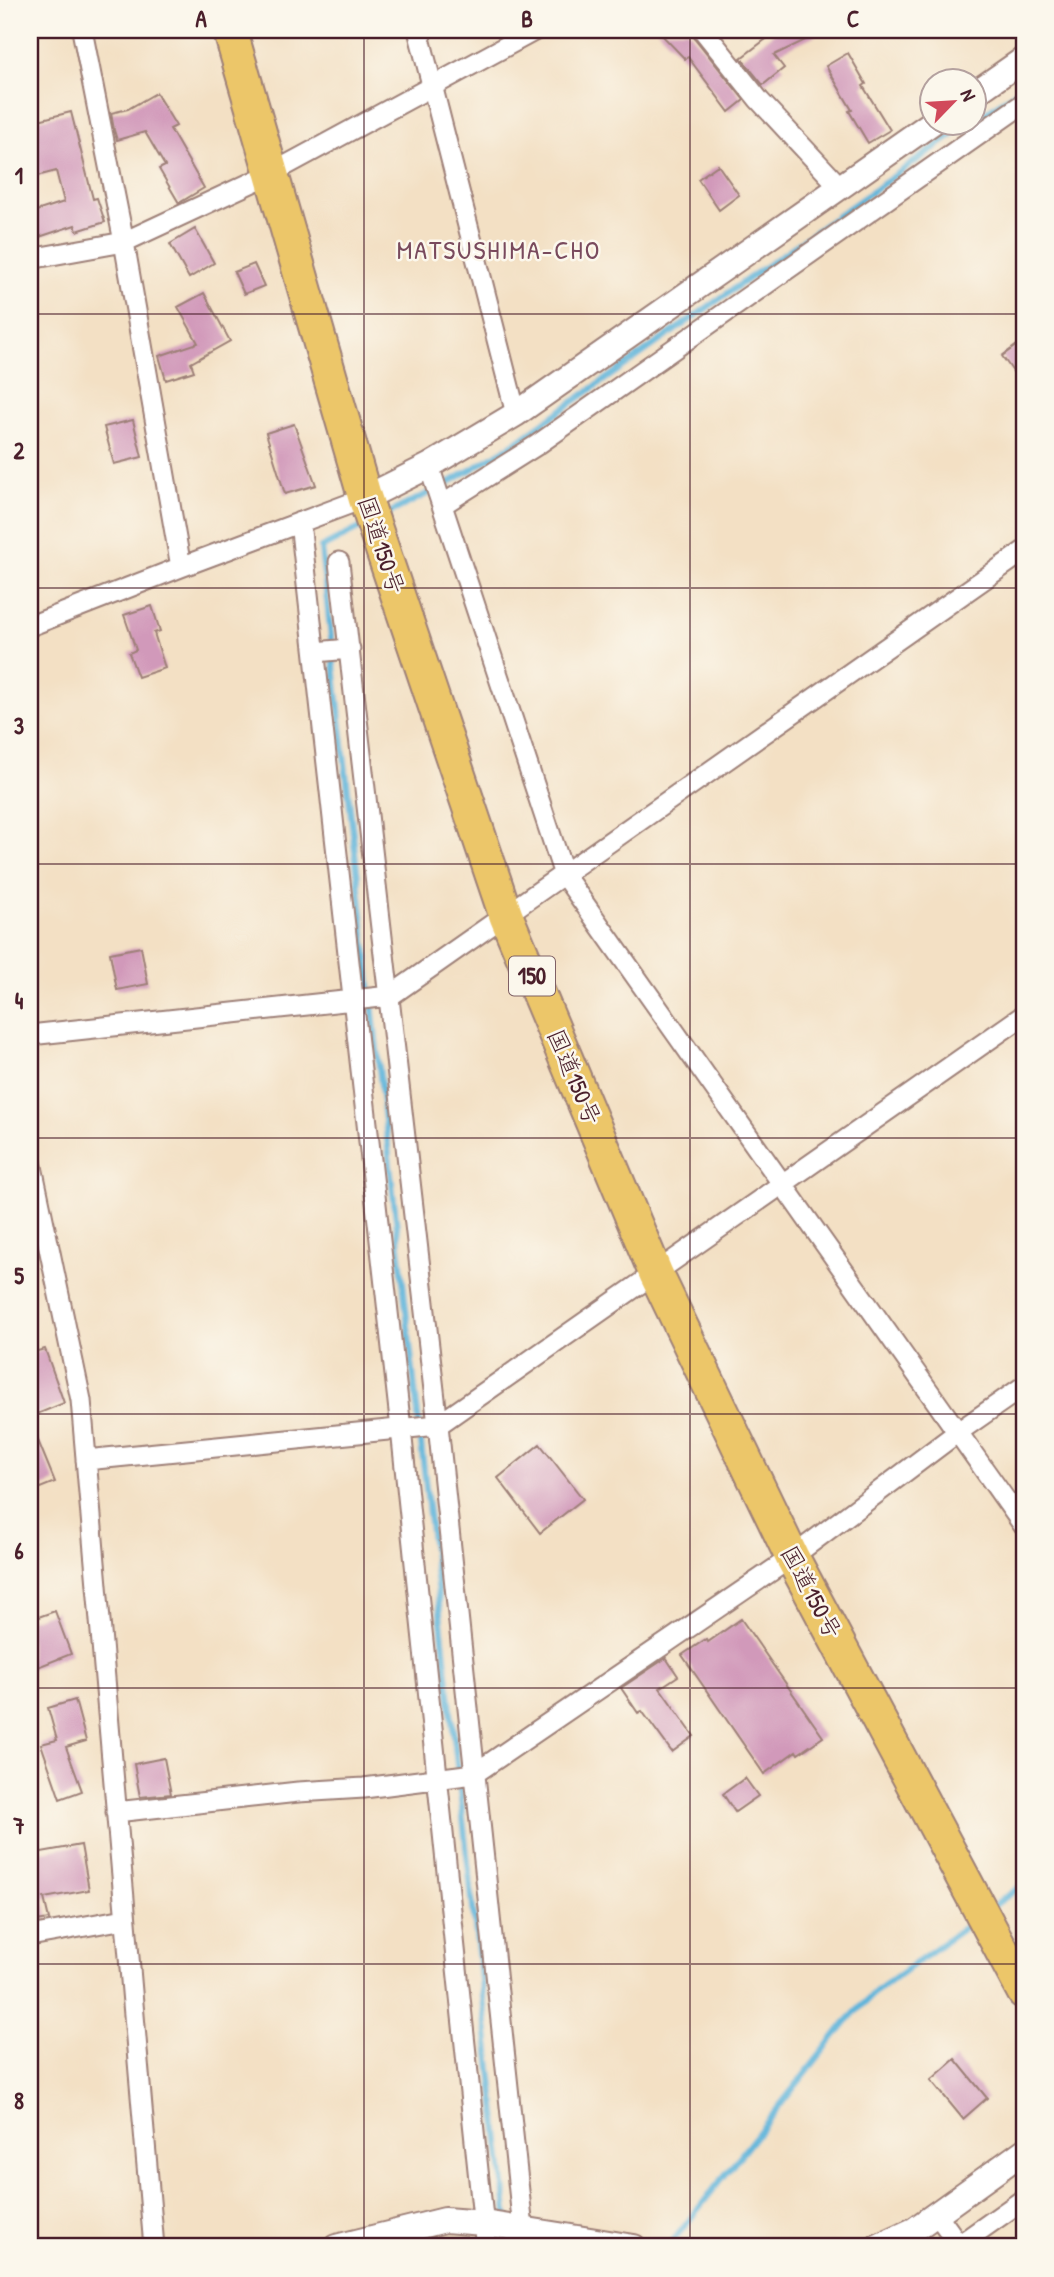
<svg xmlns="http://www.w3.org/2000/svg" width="1054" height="2277" viewBox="0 0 1054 2277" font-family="'Patrick Hand','Klee One',sans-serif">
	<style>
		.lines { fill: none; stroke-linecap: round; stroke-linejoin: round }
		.stream { stroke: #5db4da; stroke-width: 6 }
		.building { fill: #d199ba }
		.minor-casing { stroke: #9e8078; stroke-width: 23 }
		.tertiary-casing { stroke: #9e8078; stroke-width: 28 }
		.trunk-casing { stroke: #9e8078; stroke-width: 37 }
		.minor { stroke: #fff; stroke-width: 19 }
		.tertiary { stroke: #fff; stroke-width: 24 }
		.trunk { stroke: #ecc669; stroke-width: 33 }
		.grid { fill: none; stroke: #4a1f2b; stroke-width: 2; stroke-opacity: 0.55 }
		.labels { text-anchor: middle; stroke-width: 5; stroke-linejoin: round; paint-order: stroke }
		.shield { fill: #fbf7ec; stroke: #7f6065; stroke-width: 2 }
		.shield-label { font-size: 23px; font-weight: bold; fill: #4a1f2b }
		.street-label { font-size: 24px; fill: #4a1f2b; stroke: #fbf7ec }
		.neighbourhood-label { font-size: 26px; letter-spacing: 2px; fill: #794a5d; stroke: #fbf7ec }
		.neatline { fill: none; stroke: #4a1f2b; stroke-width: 2.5 }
		.grid-label { font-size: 23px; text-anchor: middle; font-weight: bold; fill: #4a1f2b }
	</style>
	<rect width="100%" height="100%" fill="#fbf7ec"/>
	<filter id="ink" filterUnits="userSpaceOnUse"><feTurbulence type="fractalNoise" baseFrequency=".0143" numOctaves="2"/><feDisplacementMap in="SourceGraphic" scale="14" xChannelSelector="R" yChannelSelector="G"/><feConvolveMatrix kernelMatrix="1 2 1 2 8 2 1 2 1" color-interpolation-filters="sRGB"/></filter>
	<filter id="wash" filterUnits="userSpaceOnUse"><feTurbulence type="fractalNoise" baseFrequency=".00686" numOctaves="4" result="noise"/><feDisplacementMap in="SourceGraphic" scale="28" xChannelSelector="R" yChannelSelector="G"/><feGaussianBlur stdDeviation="1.57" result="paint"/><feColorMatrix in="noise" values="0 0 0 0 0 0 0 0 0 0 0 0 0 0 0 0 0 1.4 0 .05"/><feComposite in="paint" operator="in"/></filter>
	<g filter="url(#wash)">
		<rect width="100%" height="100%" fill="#f3e0c4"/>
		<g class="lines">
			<path class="stream" d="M 974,121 L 1024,86
				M 383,516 L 445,485 L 509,447 L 971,122
				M 364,526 L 321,548 L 508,2221
				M 992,1907 L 1024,1884
				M 509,2232 L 510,2247
				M 668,2247 L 846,2022 L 875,1992 L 975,1920"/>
		</g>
		<g id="blocks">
			<path class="building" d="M 657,30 L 688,30 L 744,100 L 729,112 L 688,57 L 685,59 Z
				M 778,30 L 826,30 L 774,55 L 784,68 L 763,85 L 741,58 Z
				M 848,53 L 866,84 L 863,86 L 890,130 L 868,143 L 849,111 L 852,110 L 826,66 Z
				M 156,93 L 176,126 L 170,129 L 204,188 L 179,203 L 159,169 L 165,166 L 145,132 L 117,140 L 114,130 L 111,113 L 128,109 Z
				M 71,112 L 93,199 L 97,198 L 105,222 L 77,231 L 75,225 L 30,240 L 30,213 L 64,202 L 56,171 L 30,178 L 30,152 L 35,151 L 30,132 L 30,122 Z
				M 718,165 L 739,195 L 719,210 L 698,179 Z
				M 195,229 L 214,263 L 189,278 L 170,244 Z
				M 254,264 L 264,286 L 244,294 L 234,272 Z
				M 204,293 L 230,341 L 191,363 L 194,371 L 166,380 L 159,356 L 198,343 L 178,307 Z
				M 1024,340 L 1024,387 L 1002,356 Z
				M 133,420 L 142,457 L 114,464 L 104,427 Z
				M 294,424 L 316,485 L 285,494 L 266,433 Z
				M 152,606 L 160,631 L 154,633 L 165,668 L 138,677 L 129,653 L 136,650 L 124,615 Z
				M 141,947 L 148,984 L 117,990 L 110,953 Z
				M 45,1349 L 64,1403 L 30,1417 L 30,1353 Z
				M 30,1421 L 55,1482 L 30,1492 Z
				M 540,1444 L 583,1499 L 540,1533 L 498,1478 Z
				M 55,1611 L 71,1654 L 30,1670 L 30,1620 Z
				M 741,1619 L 823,1737 L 798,1754 L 796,1751 L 764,1774 L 682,1655 L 706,1639 L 708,1642 Z
				M 666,1658 L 678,1676 L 660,1688 L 694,1736 L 672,1752 L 642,1711 L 638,1713 L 621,1688 Z
				M 75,1700 L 86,1741 L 66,1747 L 82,1791 L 60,1799 L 41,1744 L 57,1740 L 48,1708 Z
				M 164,1758 L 171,1794 L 140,1797 L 134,1764 Z
				M 745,1778 L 758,1796 L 735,1812 L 723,1794 Z
				M 81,1845 L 89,1890 L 44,1898 L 49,1919 L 30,1922 L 30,1854 Z
				M 955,2059 L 987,2098 L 963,2119 L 931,2080 Z"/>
		</g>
	</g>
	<g filter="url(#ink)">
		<use href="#blocks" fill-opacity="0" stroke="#9e8078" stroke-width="2"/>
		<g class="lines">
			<g class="minor-casing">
				<path id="minor" d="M 82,30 L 124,242 L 181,567
					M 418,30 L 516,414
					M 703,30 L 759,100 L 840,187
					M 30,259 L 124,242 L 272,173 L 536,30
					M 429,466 L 564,875 L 1024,1526
					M 442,505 L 537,445 L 1024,103
					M 300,522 L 401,1429 L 486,2247
					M 339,562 L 438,1425 L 523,2229
					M 30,626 L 181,567 L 365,498
					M 315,652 L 350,649
					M 30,1035 L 390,996 L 1024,551
					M 30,1157 L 81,1400 L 154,2247
					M 86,1460 L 438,1425 L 1024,1015
					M 116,1812 L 298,1792 L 364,1788 L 474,1774 L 792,1557 L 958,1432 L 1024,1386
					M 30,1936 L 125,1919
					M 936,2213 L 959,2245 L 1024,2199"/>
			</g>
			<g class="tertiary-casing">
				<path id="tertiary" d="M 974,94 L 1024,59
					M 365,498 L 429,466 L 516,414 L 933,122
					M 336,2247 L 445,2220 L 484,2223 L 634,2247
					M 877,2247 L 914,2230 L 1024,2151"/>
			</g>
			<g class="trunk-casing">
				<path id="trunk" d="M 230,30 L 365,498 L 506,916 L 656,1274 L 792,1557 L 1024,1992"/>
			</g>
			<use href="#minor" class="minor"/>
			<use href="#tertiary" class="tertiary"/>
			<use href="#trunk" class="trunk"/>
		</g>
	</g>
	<path class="grid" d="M 364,30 L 364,2247M 690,30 L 690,2247M 30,314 L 1024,314M 30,588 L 1024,588M 30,864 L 1024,864M 30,1138 L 1024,1138M 30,1414 L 1024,1414M 30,1688 L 1024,1688M 30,1964 L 1024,1964"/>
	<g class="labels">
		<rect class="shield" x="509" y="956.5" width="46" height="39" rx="5"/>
		<g class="shield-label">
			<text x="532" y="984">150</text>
		</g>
		<g class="street-label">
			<text transform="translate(381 545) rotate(72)" y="8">国道150号</text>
			<text transform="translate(574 1077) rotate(67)" y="8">国道150号</text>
			<text transform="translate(811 1592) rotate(62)" y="8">国道150号</text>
		</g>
		<g class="neighbourhood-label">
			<text x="499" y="259">MATSUSHIMA-CHO</text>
		</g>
	</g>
	<rect width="1054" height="2277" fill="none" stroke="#fbf7ec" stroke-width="77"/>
	<g transform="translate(953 102) rotate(65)"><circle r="33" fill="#fbf7ec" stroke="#b4a19f" stroke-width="2"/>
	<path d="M0-5L12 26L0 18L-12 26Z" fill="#d1495b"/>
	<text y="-10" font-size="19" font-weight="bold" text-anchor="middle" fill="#4a1f2b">N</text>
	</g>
	<rect x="38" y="38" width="978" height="2200" class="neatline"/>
	<g class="grid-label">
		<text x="201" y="27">A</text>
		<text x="527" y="27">B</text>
		<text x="853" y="27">C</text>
		<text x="19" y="184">1</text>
		<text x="19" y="459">2</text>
		<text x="19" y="734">3</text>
		<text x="19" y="1009">4</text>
		<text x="19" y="1284">5</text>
		<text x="19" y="1559">6</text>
		<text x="19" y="1834">7</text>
		<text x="19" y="2109">8</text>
	</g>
</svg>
